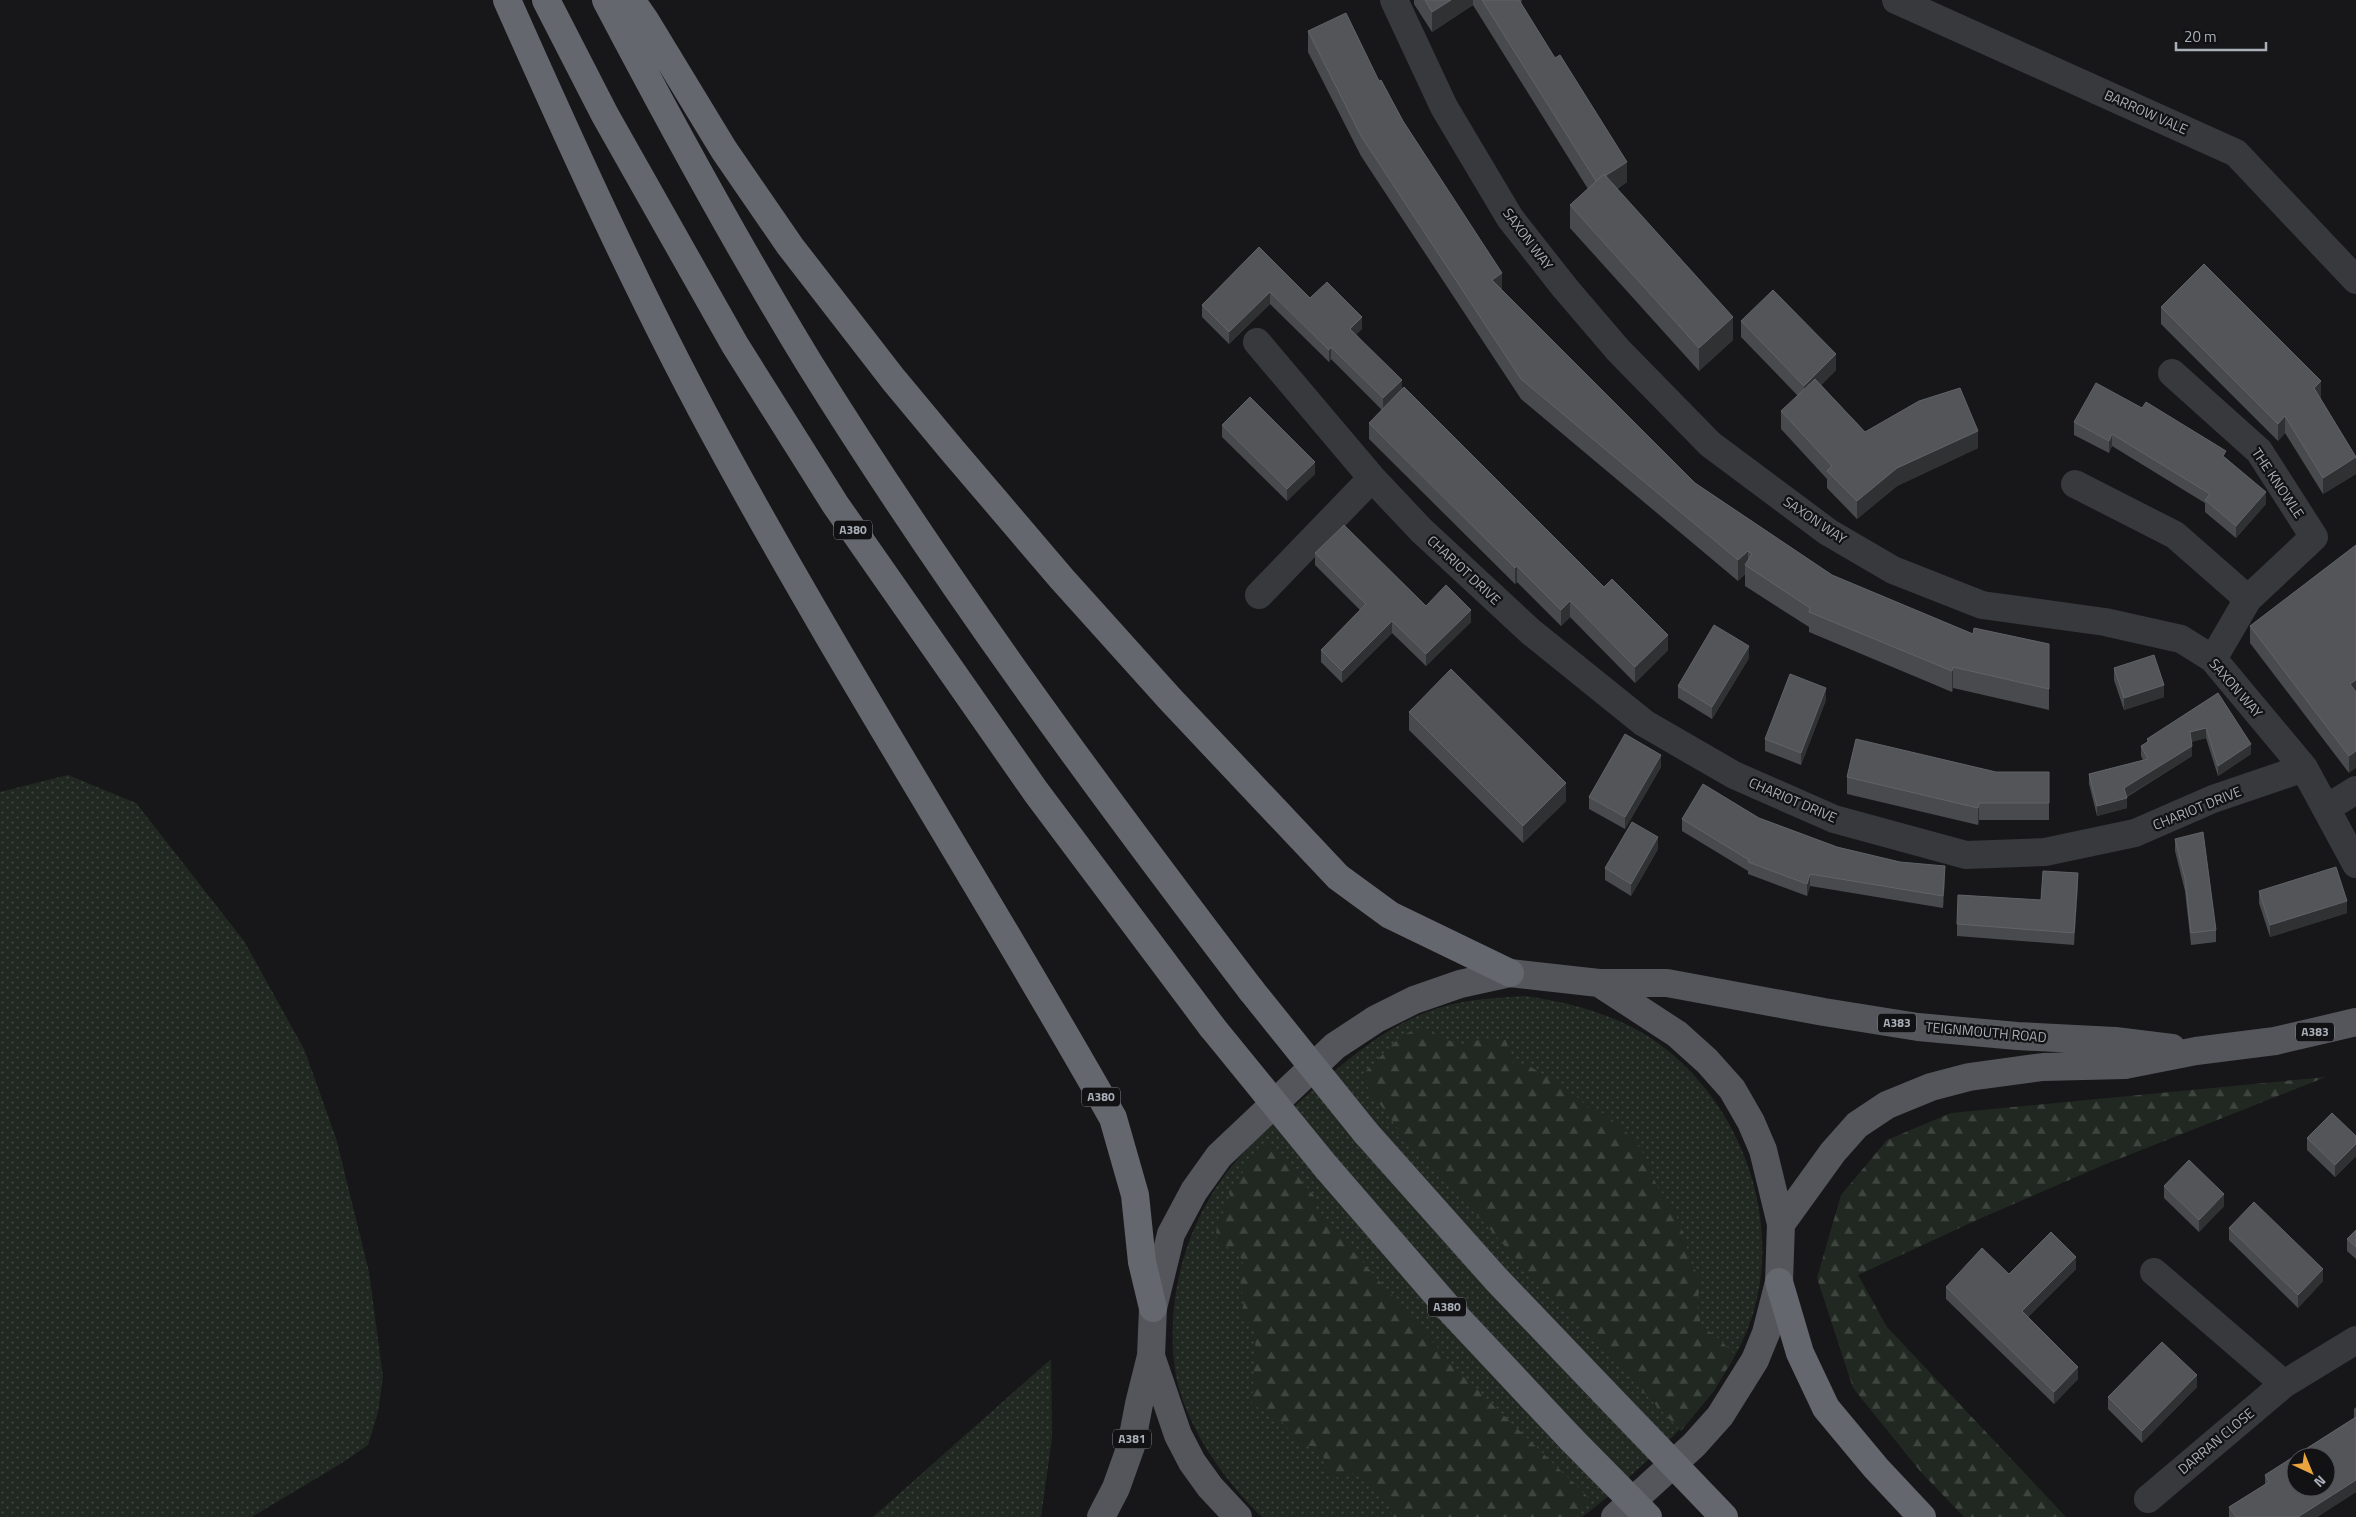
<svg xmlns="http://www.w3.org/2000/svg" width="2356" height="1517" viewBox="0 0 2356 1517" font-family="'Titillium Web',sans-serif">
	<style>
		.grass { fill: url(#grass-dots) }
		.forest { fill: url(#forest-firs) }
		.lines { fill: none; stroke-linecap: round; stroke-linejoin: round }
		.street { stroke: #38393d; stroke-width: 28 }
		.primary { stroke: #54565c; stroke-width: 28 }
		.highway { stroke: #64676e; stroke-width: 28 }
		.highway-bridge { stroke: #64676e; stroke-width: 28 }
		.wall { fill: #484a4d }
		.shaded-wall { fill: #303133 }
		.building { fill: #535559; stroke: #606368; fill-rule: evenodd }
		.labels { text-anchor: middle; stroke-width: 4.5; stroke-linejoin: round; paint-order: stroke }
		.shield { fill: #121214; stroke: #7c8087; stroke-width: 1 }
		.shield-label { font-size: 12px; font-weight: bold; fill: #a9afb8 }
		.street-label { font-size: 14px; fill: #a9afb8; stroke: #121214 }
	</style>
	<defs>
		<pattern id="grass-dots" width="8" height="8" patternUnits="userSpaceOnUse" patternTransform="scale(1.25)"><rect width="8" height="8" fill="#212821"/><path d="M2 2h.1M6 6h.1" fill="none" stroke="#3e453f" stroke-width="1.8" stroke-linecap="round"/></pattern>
		<pattern id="forest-firs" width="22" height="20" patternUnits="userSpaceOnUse" patternTransform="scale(1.25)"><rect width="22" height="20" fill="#212821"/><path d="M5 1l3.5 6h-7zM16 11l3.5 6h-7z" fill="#3e453f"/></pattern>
	</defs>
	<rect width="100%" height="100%" fill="#171719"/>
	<path class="grass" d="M 68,775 L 136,803 L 244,941 L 304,1049 L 336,1138 L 369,1272 L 383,1377 L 378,1412 L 368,1445 L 345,1461 L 252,1517 L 0,1517 L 0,792 Z
		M 1524,996 C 1570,1002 1619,1015 1658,1043 C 1749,1109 1792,1243 1740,1346 C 1714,1398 1679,1432 1637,1470 C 1619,1486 1602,1503 1582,1517 L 1262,1517 C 1224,1481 1183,1423 1175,1370 C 1165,1296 1187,1219 1235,1162 C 1253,1140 1277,1121 1298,1103 C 1341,1065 1386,1023 1442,1007 C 1468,999 1496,998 1524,996 Z
		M 1051,1359 L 1052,1438 L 1041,1517 L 873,1517 Z"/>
	<path class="forest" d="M 1421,1027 L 1459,1045 L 1486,1038 L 1506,1040 L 1514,1065 L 1528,1065 L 1576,1096 L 1590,1109 L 1603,1113 L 1620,1126 L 1640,1146 L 1657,1186 L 1672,1205 L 1686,1240 L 1689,1262 L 1701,1278 L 1697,1304 L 1701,1325 L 1719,1339 L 1735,1355 L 1714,1391 L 1681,1431 L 1547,1293 L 1460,1196 L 1406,1140 L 1360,1077 L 1401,1036 Z
		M 2326,1077 L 2106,1164 L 1979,1219 L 1858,1275 L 1887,1327 L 2066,1517 L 1964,1517 L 1920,1471 L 1853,1388 L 1817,1278 L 1841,1195 L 1887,1140 L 1951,1113 Z
		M 1270,1143 L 1315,1197 L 1315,1208 L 1461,1374 L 1592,1501 L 1572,1517 L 1393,1517 L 1389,1500 L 1353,1473 L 1344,1479 C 1328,1475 1325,1469 1323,1454 L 1313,1446 L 1303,1446 L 1281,1421 L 1252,1404 L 1256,1332 L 1240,1316 L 1244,1303 L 1239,1274 L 1243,1264 L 1238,1250 C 1203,1245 1218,1219 1231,1200 L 1229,1192 L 1258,1151 Z"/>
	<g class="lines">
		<path class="street" d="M 1394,0 L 1444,107 L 1510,218 L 1565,288 L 1618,350 L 1710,444 L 1828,532 L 1893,570 L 1982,605 L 2105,622 L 2181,639 L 2213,659 L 2304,768 L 2356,864
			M 1896,0 L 2236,153 L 2356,280
			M 1257,342 L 1372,478 L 1421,530 L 1531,632 L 1644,723 L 1734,775 L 1834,819 L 1966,855 L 2045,852 L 2135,833 L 2213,799 L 2304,768
			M 2172,373 L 2259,451 L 2314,537 L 2248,599 L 2213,659
			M 2075,484 L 2175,535 L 2248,599
			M 1259,595 L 1372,478
			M 2327,808 L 2356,790
			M 2154,1272 L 2284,1384
			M 2148,1499 L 2284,1384 L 2356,1340"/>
		<path class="primary" d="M 1599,983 L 1667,983 L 1824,1012 L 1918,1027 L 2017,1036 L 2115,1041 L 2172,1048
			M 1781,1224 L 1833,1152 L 1857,1125 L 1887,1105 L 1931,1087 L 1969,1077 L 2043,1067 L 2125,1065 L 2196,1051 L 2275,1041 L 2356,1022
			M 1101,1517 L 1116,1488 L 1131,1446 L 1139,1404 L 1151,1356
			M 1238,1517 L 1210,1487 L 1192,1462 L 1178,1435 L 1151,1356 L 1153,1308 L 1171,1234 L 1194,1191 L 1219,1156 L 1335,1046 L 1376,1019 L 1414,1000 L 1460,984 L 1510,973 L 1599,983 L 1677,1034 L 1707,1061 L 1732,1089 L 1751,1122 L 1763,1150 L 1781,1224 L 1779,1282 L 1766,1333 L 1755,1360 L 1720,1416 L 1694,1445 L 1615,1517"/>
		<path class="highway" d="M 507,0 C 575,153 645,308 726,455 C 849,680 987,895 1113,1118 L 1135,1195 L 1142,1262 L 1153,1308
			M 546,0 L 605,115 L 735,345 L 835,504 L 1036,792 L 1212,1027
			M 606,0 C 670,122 737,245 809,363 C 944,580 1096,787 1251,990
			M 631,0 L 645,20 L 724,150 L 790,246 L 893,379 L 952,450 L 1062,579 L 1170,699 L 1338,877 L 1390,915 L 1510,973
			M 1366,1133 L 1496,1279 L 1604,1392
			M 1327,1168 L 1450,1310 L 1572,1440
			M 1779,1282 L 1800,1353 L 1826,1408 L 1876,1468 L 1922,1517"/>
		<path class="highway-bridge" d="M 1251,990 L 1366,1133
			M 1212,1027 L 1327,1168
			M 1604,1392 L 1724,1517
			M 1572,1440 L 1648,1517"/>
	</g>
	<path class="wall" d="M 1414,0 L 1522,0 L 1521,3 L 1627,182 L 1617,189 L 1733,340 L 1699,371 L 1570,228 L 1570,205 L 1588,189 L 1473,5 L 1432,32 L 1414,4 Z
		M 1308,31 L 1379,81 L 1403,121 L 1502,290 L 1695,483 L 1832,575 L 2049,689 L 2049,710 L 1953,688 L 1952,692 L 1809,632 L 1809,627 L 1745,586 L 1745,574 L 1738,581 L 1521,399 L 1361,156 L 1308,52 Z
		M 1259,247 L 1310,298 L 1362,329 L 1356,334 L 1402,390 L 1668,650 L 1635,683 L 1570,617 L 1561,626 L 1517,582 L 1515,584 L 1369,439 L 1369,423 L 1382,410 L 1331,359 L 1329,362 L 1270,304 L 1229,344 L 1202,317 L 1202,305 Z
		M 2161,307 L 2321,398 L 2320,398 L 2356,474 L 2323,494 L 2285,433 L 2278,441 L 2161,324 Z
		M 1741,321 L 1836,370 L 1821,385 L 1865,432 L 1978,448 L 1897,486 L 1857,519 L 1827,488 L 1827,479 L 1781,429 L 1781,411 L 1798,396 L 1741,337 Z
		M 2074,422 L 2226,458 L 2266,504 L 2236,538 L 2205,512 L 2205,503 L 2112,446 L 2109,453 L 2074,435 Z
		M 1222,425 L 1315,474 L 1287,501 L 1222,437 Z
		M 2356,545 L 2349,773 L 2250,643 L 2250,626 Z
		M 1315,553 L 1426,606 L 1471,622 L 1426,666 L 1392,633 L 1342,683 L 1321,662 L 1321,650 L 1360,610 L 1315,565 Z
		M 1749,658 L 1712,719 L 1678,698 L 1678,686 Z
		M 2114,668 L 2164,697 L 2124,710 L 2114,680 Z
		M 2218,693 L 2251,754 L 2218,776 L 2206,738 L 2191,742 L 2192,756 L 2127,797 L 2127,808 L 2097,816 L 2089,784 L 2089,774 L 2143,760 L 2141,756 L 2141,746 L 2147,743 L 2147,739 Z
		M 1826,700 L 1801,765 L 1765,751 L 1765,739 Z
		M 1409,712 L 1566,801 L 1523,843 L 1409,730 Z
		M 1661,767 L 1625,829 L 1589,809 L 1589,797 Z
		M 1996,772 L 2049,772 L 2049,820 L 1979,820 L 1978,825 L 1847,794 L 1847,777 Z
		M 1759,818 L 1837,847 L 1945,878 L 1943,908 L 1810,886 L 1807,896 L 1748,874 L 1748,871 L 1682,831 L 1682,819 Z
		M 2175,839 L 2216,930 L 2216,942 L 2191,945 L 2185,891 L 2175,851 Z
		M 1658,849 L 1631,896 L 1605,880 L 1605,868 Z
		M 2078,885 L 2074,945 L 1957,936 L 1957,924 L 2041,900 Z
		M 2259,891 L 2347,913 L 2270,937 L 2259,903 Z
		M 2356,1136 L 2356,1156 L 2335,1177 L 2307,1150 L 2307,1138 Z
		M 2164,1186 L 2224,1206 L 2199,1232 L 2164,1198 Z
		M 2229,1228 L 2323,1281 L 2298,1308 L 2229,1240 Z
		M 2356,1230 L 2356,1259 L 2347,1251 L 2347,1239 Z
		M 2076,1269 L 2028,1317 L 2078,1379 L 2054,1404 L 1946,1299 L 1946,1287 L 2009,1274 Z
		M 2197,1387 L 2142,1443 L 2108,1409 L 2108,1397 Z
		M 2356,1407 L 2356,1492 L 2317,1517 L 2229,1517 L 2229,1507 L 2265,1485 L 2265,1475 L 2354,1418 L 2354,1409 Z"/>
	<path class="shaded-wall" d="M 1451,0 L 1473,0 L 1473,5 L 1432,32 L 1432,12 Z
		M 1627,162 L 1627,182 L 1596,202 L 1596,181 Z
		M 1502,273 L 1502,293 L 1492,280 Z
		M 1270,292 L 1270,304 L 1229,344 L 1229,332 Z
		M 1362,317 L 1362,329 L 1350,341 L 1350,329 Z
		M 1733,317 L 1733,340 L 1699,371 L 1699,348 Z
		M 1331,347 L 1331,359 L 1329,362 L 1329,350 Z
		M 1836,354 L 1836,370 L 1804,402 L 1804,386 Z
		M 1402,380 L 1402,392 L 1383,410 L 1383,398 Z
		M 2321,381 L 2321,398 L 2314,405 L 2314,388 Z
		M 2285,416 L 2285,433 L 2278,441 L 2278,424 Z
		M 1978,431 L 1978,448 L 1897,486 L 1857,519 L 1857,501 L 1897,468 Z
		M 2112,434 L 2112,446 L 2109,453 L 2109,441 Z
		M 2356,457 L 2356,474 L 2323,494 L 2323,478 Z
		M 1315,462 L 1315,474 L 1287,501 L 1287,489 Z
		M 2266,492 L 2266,504 L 2236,538 L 2236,526 Z
		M 1748,551 L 1748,567 L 1745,565 L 1745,574 L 1738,581 L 1738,560 Z
		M 1517,566 L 1517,582 L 1515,584 L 1515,568 Z
		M 1570,601 L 1570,617 L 1561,626 L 1561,610 Z
		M 1471,610 L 1471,622 L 1426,666 L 1426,654 Z
		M 1392,621 L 1392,633 L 1342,683 L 1342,671 Z
		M 1668,635 L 1668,650 L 1635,683 L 1635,667 Z
		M 1749,646 L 1749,658 L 1712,719 L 1712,707 Z
		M 1953,667 L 1953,688 L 1952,692 L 1952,671 Z
		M 2356,680 L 2356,697 L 2350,684 Z
		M 2164,685 L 2164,697 L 2124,710 L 2124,698 Z
		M 1826,688 L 1826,700 L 1801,765 L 1801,753 Z
		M 2206,728 L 2206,738 L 2190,742 L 2190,732 Z
		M 2251,744 L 2251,754 L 2218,776 L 2218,766 Z
		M 2192,746 L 2192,756 L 2124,798 L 2124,788 Z
		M 2356,751 L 2356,768 L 2349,773 L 2349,756 Z
		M 1661,755 L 1661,767 L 1625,829 L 1625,817 Z
		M 1566,783 L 1566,801 L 1523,843 L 1523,826 Z
		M 2127,798 L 2127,808 L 2097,816 L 2097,806 Z
		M 1979,803 L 1979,820 L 1978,825 L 1978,808 Z
		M 1658,837 L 1658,849 L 1631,896 L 1631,884 Z
		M 1945,866 L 1945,878 L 1943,908 L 1943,896 Z
		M 2078,873 L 2078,885 L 2074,945 L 2074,933 Z
		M 1810,874 L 1810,886 L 1807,896 L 1807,884 Z
		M 2347,901 L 2347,913 L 2270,937 L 2270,925 Z
		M 2356,1144 L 2356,1156 L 2335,1177 L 2335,1165 Z
		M 2224,1194 L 2224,1206 L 2199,1232 L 2199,1220 Z
		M 2076,1257 L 2076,1269 L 2022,1323 L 2022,1311 Z
		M 2323,1269 L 2323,1281 L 2298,1308 L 2298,1295 Z
		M 2078,1367 L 2078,1379 L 2054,1404 L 2054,1392 Z
		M 2197,1375 L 2197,1387 L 2142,1443 L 2142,1431 Z
		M 2356,1480 L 2356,1492 L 2317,1517 L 2298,1517 Z"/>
	<path class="building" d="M 1425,0 L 1451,0 L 1432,12 Z
		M 1482,0 L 1519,0 L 1555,58 L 1560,55 L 1627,162 L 1605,176 L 1604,174 L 1596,181 Z
		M 1346,13 L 1379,81 L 1381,80 L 1403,121 L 1502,273 L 1492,280 L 1695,483 L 1832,575 L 1973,634 L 1974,628 L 2049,644 L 2049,689 L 1953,667 L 1952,671 L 1809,612 L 1810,608 L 1745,565 L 1752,554 L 1748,551 L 1738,560 L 1521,379 L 1361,136 L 1308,31 Z
		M 1604,174 L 1733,317 L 1699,348 L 1570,205 Z
		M 1259,247 L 1310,298 L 1327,282 L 1362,317 L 1350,329 L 1402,380 L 1383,398 L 1331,347 L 1329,350 L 1270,292 L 1229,332 L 1202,305 Z
		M 2204,264 L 2321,381 L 2314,388 L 2356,457 L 2323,478 L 2285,416 L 2278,424 L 2161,307 Z
		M 1773,290 L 1836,354 L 1804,386 L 1741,321 Z
		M 1815,379 L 1865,432 L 1919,401 L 1960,388 L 1978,431 L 1897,468 L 1857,501 L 1827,471 L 1832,466 L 1781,411 Z
		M 2096,383 L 2142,408 L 2146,402 L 2226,451 L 2223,456 L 2266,492 L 2236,526 L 2205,500 L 2210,494 L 2112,434 L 2109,441 L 2074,422 Z
		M 1404,387 L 1604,587 L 1612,579 L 1668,635 L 1635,667 L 1570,601 L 1561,610 L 1517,566 L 1515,568 L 1369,423 Z
		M 1250,397 L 1315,462 L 1287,489 L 1222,425 Z
		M 1344,525 L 1426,606 L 1446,585 L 1471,610 L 1426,654 L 1392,621 L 1342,671 L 1321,650 L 1366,604 L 1315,553 Z
		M 2356,545 L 2356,680 L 2350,684 L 2356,692 L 2356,751 L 2349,756 L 2250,626 Z
		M 1714,625 L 1749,646 L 1712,707 L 1678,686 Z
		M 2154,655 L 2164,685 L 2124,698 L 2114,668 Z
		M 1451,669 L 1566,783 L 1523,826 L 1409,712 Z
		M 1790,674 L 1826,688 L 1801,753 L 1765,739 Z
		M 2218,693 L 2251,744 L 2218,766 L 2206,728 L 2190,732 L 2192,746 L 2124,788 L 2127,798 L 2097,806 L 2089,774 L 2148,759 L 2141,746 L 2149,741 L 2147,739 Z
		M 1625,734 L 1661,755 L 1625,817 L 1589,797 Z
		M 1856,739 L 1996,772 L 2049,772 L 2049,803 L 1979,803 L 1978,808 L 1847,777 Z
		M 1703,784 L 1759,818 L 1837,847 L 1900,862 L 1945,866 L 1943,896 L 1810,874 L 1807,884 L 1748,862 L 1749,860 L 1682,819 Z
		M 1632,822 L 1658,837 L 1631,884 L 1605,868 Z
		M 2203,832 L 2216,930 L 2191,933 L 2185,879 L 2175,839 Z
		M 2336,867 L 2347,901 L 2270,925 L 2259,891 Z
		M 2043,871 L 2078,873 L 2074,933 L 1957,924 L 1958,895 L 2041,900 Z
		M 2332,1113 L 2356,1136 L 2356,1144 L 2335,1165 L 2307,1138 Z
		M 2189,1160 L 2224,1194 L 2199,1220 L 2164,1186 Z
		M 2254,1202 L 2323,1269 L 2298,1295 L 2229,1228 Z
		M 2356,1230 L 2356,1247 L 2347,1239 Z
		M 2051,1232 L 2076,1257 L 2022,1311 L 2078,1367 L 2054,1392 L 1946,1287 L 1982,1248 L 2009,1274 Z
		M 2162,1342 L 2197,1375 L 2142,1431 L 2108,1397 Z
		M 2356,1417 L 2356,1480 L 2298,1517 L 2236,1517 L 2229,1507 L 2269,1482 L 2265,1475 ZM 2296,1457 L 2326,1457 L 2326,1487 L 2296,1487 Z"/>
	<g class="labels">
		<g class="shield">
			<rect x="834" y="520.5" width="38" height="19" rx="4"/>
			<rect x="1878" y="1013.5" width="38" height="19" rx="4"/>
			<rect x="2296" y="1022.5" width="38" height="19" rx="4"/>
			<rect x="1082" y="1087.5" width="38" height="19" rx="4"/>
			<rect x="1428" y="1297.5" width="38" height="19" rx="4"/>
			<rect x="1113" y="1429.5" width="38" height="19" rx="4"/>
		</g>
		<g class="shield-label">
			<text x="853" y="534">A380</text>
			<text x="1897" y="1027">A383</text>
			<text x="2315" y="1036">A383</text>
			<text x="1101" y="1101">A380</text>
			<text x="1447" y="1311">A380</text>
			<text x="1132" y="1443">A381</text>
		</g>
		<g class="street-label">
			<text transform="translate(2146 112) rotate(24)" y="5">BARROW VALE</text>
			<text transform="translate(1528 239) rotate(53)" y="5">SAXON WAY</text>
			<text transform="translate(2278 483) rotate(56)" y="5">THE KNOWLE</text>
			<text transform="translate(1815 520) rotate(34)" y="5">SAXON WAY</text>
			<text transform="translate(1464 570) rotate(43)" y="5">CHARIOT DRIVE</text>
			<text transform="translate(2236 688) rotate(49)" y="5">SAXON WAY</text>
			<text transform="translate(1793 800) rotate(23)" y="5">CHARIOT DRIVE</text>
			<text transform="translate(2197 808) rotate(-22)" y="5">CHARIOT DRIVE</text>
			<text transform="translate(1986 1032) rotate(5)" y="5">TEIGNMOUTH ROAD</text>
			<text transform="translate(2216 1441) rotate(-40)" y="5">DARRAN CLOSE</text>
		</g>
	</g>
	<g transform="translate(2311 1472) rotate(136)"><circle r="24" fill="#121214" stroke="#4e5156"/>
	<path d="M0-4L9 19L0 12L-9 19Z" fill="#eaa43d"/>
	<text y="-8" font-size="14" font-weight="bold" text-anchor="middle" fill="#a9afb8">N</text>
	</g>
	<path d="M2176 42v8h90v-8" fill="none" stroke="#a9afb8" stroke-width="2.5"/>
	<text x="2184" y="42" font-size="15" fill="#a9afb8" stroke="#121214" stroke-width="4" paint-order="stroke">20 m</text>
</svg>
